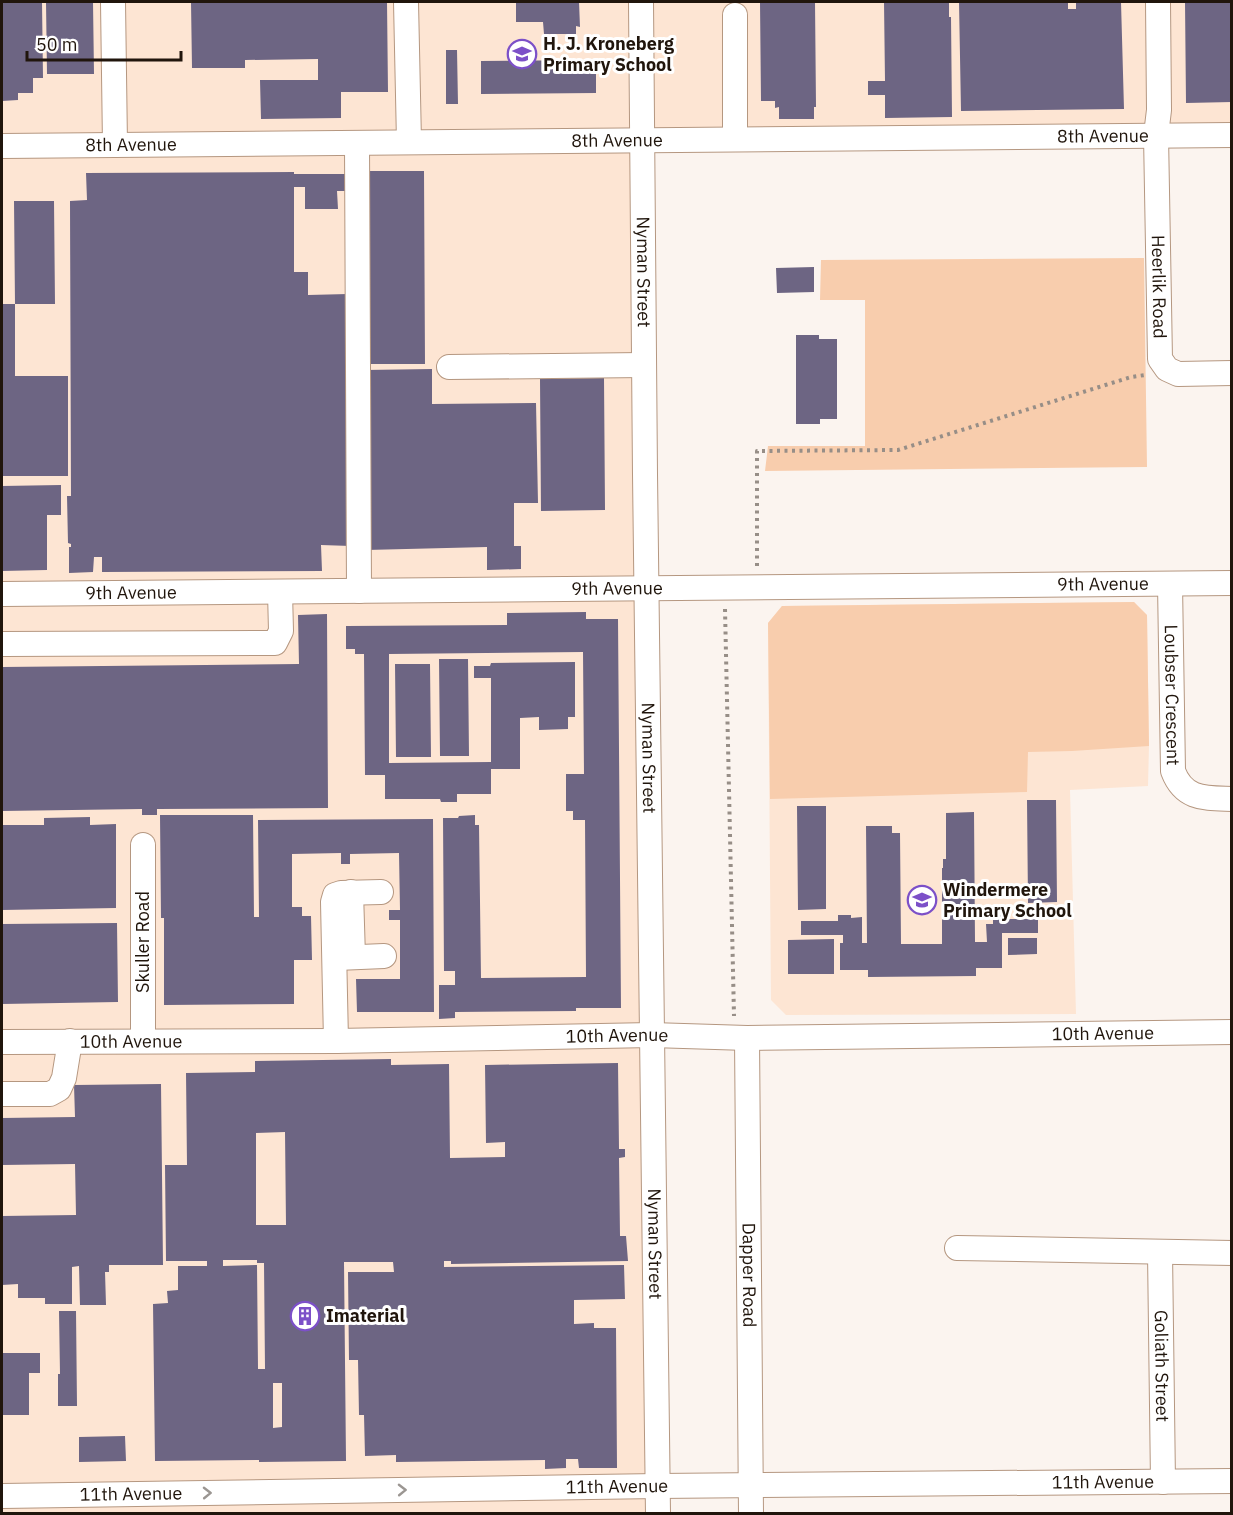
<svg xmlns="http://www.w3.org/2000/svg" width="1233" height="1515" viewBox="0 0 1233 1515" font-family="'IBM Plex Sans',sans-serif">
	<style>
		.built { fill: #fde5d3 }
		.green { fill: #f8cdad }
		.building { fill: #6d6583; fill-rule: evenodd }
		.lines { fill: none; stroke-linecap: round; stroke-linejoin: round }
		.minor-casing { stroke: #b59780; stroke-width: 26 }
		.path { stroke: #978e87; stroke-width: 4; stroke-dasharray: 3 4.5; stroke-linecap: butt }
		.minor { stroke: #fff; stroke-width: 24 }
		.oneway { stroke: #9b9692 }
		.labels { text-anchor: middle; stroke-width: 6; stroke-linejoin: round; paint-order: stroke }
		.poi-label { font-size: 18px; font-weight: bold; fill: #20150c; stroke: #fff; text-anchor: start }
		.street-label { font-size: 18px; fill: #20150c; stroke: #fff }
	</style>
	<rect width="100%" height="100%" fill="#fbf4ef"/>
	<path class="built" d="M 2,2 L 1231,2 L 1231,135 L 642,141 L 658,1513 L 2,1514 Z
		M 1134,602 L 1147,615 L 1149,746 L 1148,786 L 1070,790 L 1076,1014 L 786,1015 L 771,1000 L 768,623 L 782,606 Z"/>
	<path class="green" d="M 1144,258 L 1147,467 L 765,471 L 768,446 L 865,446 L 865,300 L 820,300 L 821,260 Z
		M 1134,602 L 1147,615 L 1149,746 L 1072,751 L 1028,752 L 1027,792 L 770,799 L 768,623 L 782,606 Z"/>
	<path class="building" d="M 2,2 L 42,2 L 43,78 L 33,78 L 33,93 L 18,93 L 18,100 L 2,101 Z
		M 46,2 L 93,2 L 94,74 L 47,74 Z
		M 191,2 L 387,2 L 388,92 L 341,92 L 341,118 L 261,119 L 260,80 L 318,80 L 318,59 L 245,60 L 245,68 L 192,68 Z
		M 516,2 L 579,2 L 580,27 L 576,26 L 576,34 L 544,34 L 543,22 L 516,22 Z
		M 760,2 L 815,2 L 816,107 L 814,107 L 814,119 L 779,119 L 779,107 L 775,108 L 775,101 L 761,101 Z
		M 884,2 L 949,2 L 949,17 L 951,17 L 952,117 L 885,118 L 885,95 L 868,95 L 868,81 L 885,81 Z
		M 959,2 L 1068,2 L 1068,9 L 1076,9 L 1076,2 L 1121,2 L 1124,109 L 961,111 Z
		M 1185,2 L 1232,2 L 1232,102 L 1186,103 Z
		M 446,50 L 457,50 L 458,104 L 446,104 Z
		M 596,60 L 596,93 L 481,94 L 481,61 Z
		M 368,171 L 424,171 L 425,364 L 369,364 Z
		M 294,172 L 294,174 L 348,174 L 348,191 L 337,191 L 338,209 L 305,209 L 305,187 L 294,187 L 294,272 L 308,272 L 308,295 L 348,294 L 351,546 L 321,545 L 322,571 L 102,572 L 102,557 L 94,557 L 93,572 L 69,573 L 69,547 L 71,547 L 71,544 L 68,543 L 67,496 L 71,496 L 70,201 L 87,200 L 86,173 Z
		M 14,201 L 54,201 L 55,304 L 15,304 Z
		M 814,267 L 814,292 L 777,293 L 776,268 Z
		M 2,304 L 15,304 L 15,376 L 68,376 L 68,476 L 2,476 Z
		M 796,335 L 819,335 L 819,339 L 837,339 L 837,419 L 820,419 L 820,424 L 796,424 Z
		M 432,369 L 432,404 L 536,403 L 538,503 L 514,503 L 514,546 L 521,546 L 521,569 L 487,570 L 487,547 L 366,550 L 365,370 Z
		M 604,378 L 605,510 L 541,511 L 540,379 Z
		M 61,485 L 61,515 L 47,515 L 47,570 L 2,571 L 2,486 Z
		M 586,612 L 586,619 L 618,619 L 621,1008 L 576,1008 L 576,1011 L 455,1012 L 455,1018 L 439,1019 L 439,985 L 455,985 L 455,971 L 444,971 L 443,818 L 458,818 L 459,816 L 475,815 L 475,825 L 479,825 L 481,978 L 586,977 L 585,820 L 573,820 L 573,811 L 566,811 L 566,774 L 584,774 L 583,652 L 389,654 L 389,763 L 491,762 L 491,678 L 474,678 L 474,666 L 490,666 L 491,663 L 575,662 L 575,717 L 568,717 L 568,729 L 539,730 L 539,717 L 520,718 L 520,769 L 491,769 L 491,794 L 457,794 L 457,802 L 441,802 L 440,799 L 385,799 L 385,775 L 365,775 L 364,654 L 355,654 L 355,649 L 346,649 L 346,626 L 507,625 L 507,613 Z
		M 327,614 L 328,808 L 157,809 L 157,815 L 142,815 L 142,809 L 2,811 L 2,667 L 299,664 L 298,615 Z
		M 439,659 L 468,659 L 469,756 L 440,756 Z
		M 395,664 L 430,664 L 431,757 L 396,757 Z
		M 1027,800 L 1056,800 L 1057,902 L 1028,903 Z
		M 797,806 L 826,806 L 826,909 L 798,910 Z
		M 974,812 L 975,942 L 987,942 L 986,924 L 993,924 L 993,914 L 1006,914 L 1006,919 L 1038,919 L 1038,933 L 1002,933 L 1002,968 L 976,968 L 976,976 L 868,977 L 868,970 L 840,970 L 840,943 L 843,943 L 843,935 L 801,935 L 801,921 L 838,921 L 838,915 L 851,915 L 851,918 L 862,917 L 862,943 L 867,943 L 866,826 L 892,826 L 892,833 L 900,833 L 901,944 L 942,944 L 942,868 L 943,868 L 943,859 L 946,859 L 946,813 Z
		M 160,815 L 253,815 L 254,917 L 259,917 L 258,820 L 433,819 L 434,1012 L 357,1012 L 356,979 L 400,979 L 400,920 L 389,920 L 389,910 L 400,910 L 399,853 L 350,854 L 350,864 L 341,864 L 341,853 L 292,854 L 292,907 L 302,907 L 302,916 L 311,916 L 312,960 L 294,960 L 294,1004 L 164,1005 L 164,918 L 161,918 Z
		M 90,817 L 90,825 L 116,824 L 116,908 L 2,910 L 2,825 L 44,825 L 44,818 Z
		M 117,923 L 118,1002 L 2,1004 L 2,924 Z
		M 1008,938 L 1037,938 L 1037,954 L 1008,955 Z
		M 834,939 L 834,974 L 788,974 L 788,940 Z
		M 391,1059 L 391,1065 L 449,1064 L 450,1158 L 505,1157 L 505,1142 L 486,1143 L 485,1065 L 618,1063 L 619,1149 L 625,1149 L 625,1157 L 619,1158 L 620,1236 L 626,1236 L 628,1261 L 451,1264 L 451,1261 L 444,1261 L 444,1267 L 624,1265 L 625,1299 L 574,1300 L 574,1324 L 594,1323 L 594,1328 L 616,1328 L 617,1468 L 579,1468 L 578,1459 L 566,1459 L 566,1468 L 545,1469 L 545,1460 L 396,1462 L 396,1455 L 365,1456 L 364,1415 L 359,1415 L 358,1360 L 349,1360 L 348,1272 L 394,1272 L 393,1262 L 344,1262 L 346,1461 L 259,1462 L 259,1460 L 155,1461 L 153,1304 L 168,1303 L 167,1291 L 178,1290 L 178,1266 L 207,1266 L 207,1261 L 166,1261 L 165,1165 L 187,1165 L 186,1073 L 255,1072 L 255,1061 ZM 285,1132 L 286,1225 L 256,1225 L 256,1133 ZM 223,1260 L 257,1260 L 257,1263 L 264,1263 L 265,1369 L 258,1369 L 257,1265 L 223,1266 ZM 273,1383 L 282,1383 L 282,1427 L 273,1428 Z
		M 161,1084 L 163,1265 L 109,1265 L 109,1272 L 105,1272 L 106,1305 L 80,1305 L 79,1266 L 72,1267 L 72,1304 L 45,1304 L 45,1298 L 18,1298 L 18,1284 L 2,1285 L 2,1216 L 76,1215 L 75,1164 L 2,1165 L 2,1118 L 75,1117 L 74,1085 Z
		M 59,1311 L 76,1311 L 77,1406 L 58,1406 L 58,1374 L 60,1374 Z
		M 2,1353 L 40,1353 L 40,1373 L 29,1373 L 29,1415 L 2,1415 Z
		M 125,1436 L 126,1461 L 79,1462 L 79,1437 Z"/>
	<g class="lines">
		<g class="minor-casing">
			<g id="minor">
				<path d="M 113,2 L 115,145"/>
				<path d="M 406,2 L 409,142"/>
				<path id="s1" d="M 641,2 L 645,474 L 658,1514"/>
				<path id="s2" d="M 1158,2 L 1159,110 L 1156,135 L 1160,359 L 1167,369 L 1178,374 L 1232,373"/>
				<path d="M 735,15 L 735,139"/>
				<path d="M 357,144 L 359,591"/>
				<path id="s3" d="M 2,146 L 1232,135"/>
				<path d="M 449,367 L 644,365"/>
				<path id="s4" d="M 1170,584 L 1173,771 C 1184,800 1205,798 1232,799"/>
				<path id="s5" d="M 2,594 L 1232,583"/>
				<path d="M 2,644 L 275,643 L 281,631 L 280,592"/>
				<path d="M 143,845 L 143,1040"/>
				<path d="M 351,892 L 353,957"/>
				<path d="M 337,958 L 384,956"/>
				<path id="s6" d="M 747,1038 L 751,1514"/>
				<path d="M 336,1041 L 333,902 L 335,895 L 341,893 L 381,892"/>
				<path id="s7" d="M 2,1042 L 336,1041 L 652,1035 L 747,1038 L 1232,1032"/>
				<path d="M 2,1094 L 50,1094 L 59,1089 L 64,1078 L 70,1041"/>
				<path d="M 957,1248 L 1232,1253"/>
				<path id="s8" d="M 1160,1252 L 1163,1482"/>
				<path id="s9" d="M 2,1496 L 658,1486 L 1232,1481"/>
			</g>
		</g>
		<path class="path" d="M 757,566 L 757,451 L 898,450 L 1131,377 L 1145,375
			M 725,609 L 734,1016"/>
		<use href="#minor" class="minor"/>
	</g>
	<defs><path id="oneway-chevron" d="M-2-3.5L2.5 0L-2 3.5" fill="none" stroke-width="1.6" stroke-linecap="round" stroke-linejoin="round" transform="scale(1.5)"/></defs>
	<g class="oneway">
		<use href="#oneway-chevron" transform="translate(402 1490) rotate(-1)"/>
		<use href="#oneway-chevron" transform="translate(207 1493) rotate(-1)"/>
	</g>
	<defs>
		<g id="school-ring" transform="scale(1.5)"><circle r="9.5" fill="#fff" stroke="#7c50c8" stroke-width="1.5"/><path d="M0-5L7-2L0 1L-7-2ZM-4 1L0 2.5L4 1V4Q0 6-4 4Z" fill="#7c50c8"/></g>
		<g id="building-ring" transform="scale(1.5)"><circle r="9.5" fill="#fff" stroke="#7c50c8" stroke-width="1.5"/><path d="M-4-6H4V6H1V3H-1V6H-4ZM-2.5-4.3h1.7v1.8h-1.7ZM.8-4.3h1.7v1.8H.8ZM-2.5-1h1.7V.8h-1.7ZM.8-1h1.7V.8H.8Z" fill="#7c50c8"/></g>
	</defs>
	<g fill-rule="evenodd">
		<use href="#school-ring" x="522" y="54"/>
		<use href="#school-ring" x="922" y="900"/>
		<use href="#building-ring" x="305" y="1316"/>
	</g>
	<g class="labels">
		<g class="poi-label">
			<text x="543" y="50">H. J. Kroneberg<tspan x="543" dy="21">Primary School</tspan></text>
			<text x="943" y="896">Windermere<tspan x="943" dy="21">Primary School</tspan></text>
			<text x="326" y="1322">Imaterial</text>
		</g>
		<g class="street-label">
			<text dy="6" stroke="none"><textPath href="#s3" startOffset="1101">8th Avenue</textPath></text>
			<text dy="6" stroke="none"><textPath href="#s3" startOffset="615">8th Avenue</textPath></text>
			<text dy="6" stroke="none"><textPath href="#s3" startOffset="129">8th Avenue</textPath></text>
			<text dy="6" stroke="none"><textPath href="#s1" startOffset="270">Nyman Street</textPath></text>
			<text dy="6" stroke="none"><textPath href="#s2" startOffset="285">Heerlik Road</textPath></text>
			<text dy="6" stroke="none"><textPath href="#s5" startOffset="1101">9th Avenue</textPath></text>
			<text dy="6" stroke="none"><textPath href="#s5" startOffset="615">9th Avenue</textPath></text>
			<text dy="6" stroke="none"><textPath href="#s5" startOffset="129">9th Avenue</textPath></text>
			<text dy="6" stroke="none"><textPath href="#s4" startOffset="111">Loubser Crescent</textPath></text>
			<text dy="6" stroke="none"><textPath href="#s1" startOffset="756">Nyman Street</textPath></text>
			<text transform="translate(143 942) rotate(-90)" y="6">Skuller Road</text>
			<text dy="6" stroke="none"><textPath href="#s7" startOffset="1101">10th Avenue</textPath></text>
			<text dy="6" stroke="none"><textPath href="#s7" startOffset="615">10th Avenue</textPath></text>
			<text dy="6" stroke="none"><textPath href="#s7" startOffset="129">10th Avenue</textPath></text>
			<text dy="6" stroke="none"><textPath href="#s1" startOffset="1242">Nyman Street</textPath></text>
			<text dy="6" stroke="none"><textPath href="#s6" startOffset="237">Dapper Road</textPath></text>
			<text dy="6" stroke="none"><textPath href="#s8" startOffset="114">Goliath Street</textPath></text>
			<text dy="6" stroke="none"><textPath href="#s9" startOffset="1101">11th Avenue</textPath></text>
			<text dy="6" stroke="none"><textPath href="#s9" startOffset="615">11th Avenue</textPath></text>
			<text dy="6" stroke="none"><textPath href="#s9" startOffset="129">11th Avenue</textPath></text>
		</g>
	</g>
	<rect width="1233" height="1515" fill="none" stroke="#20150c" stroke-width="6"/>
	<path d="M27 51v9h154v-9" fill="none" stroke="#20150c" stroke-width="3"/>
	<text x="36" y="51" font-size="18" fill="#20150c" stroke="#ffffff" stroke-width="4.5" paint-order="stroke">50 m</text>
</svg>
